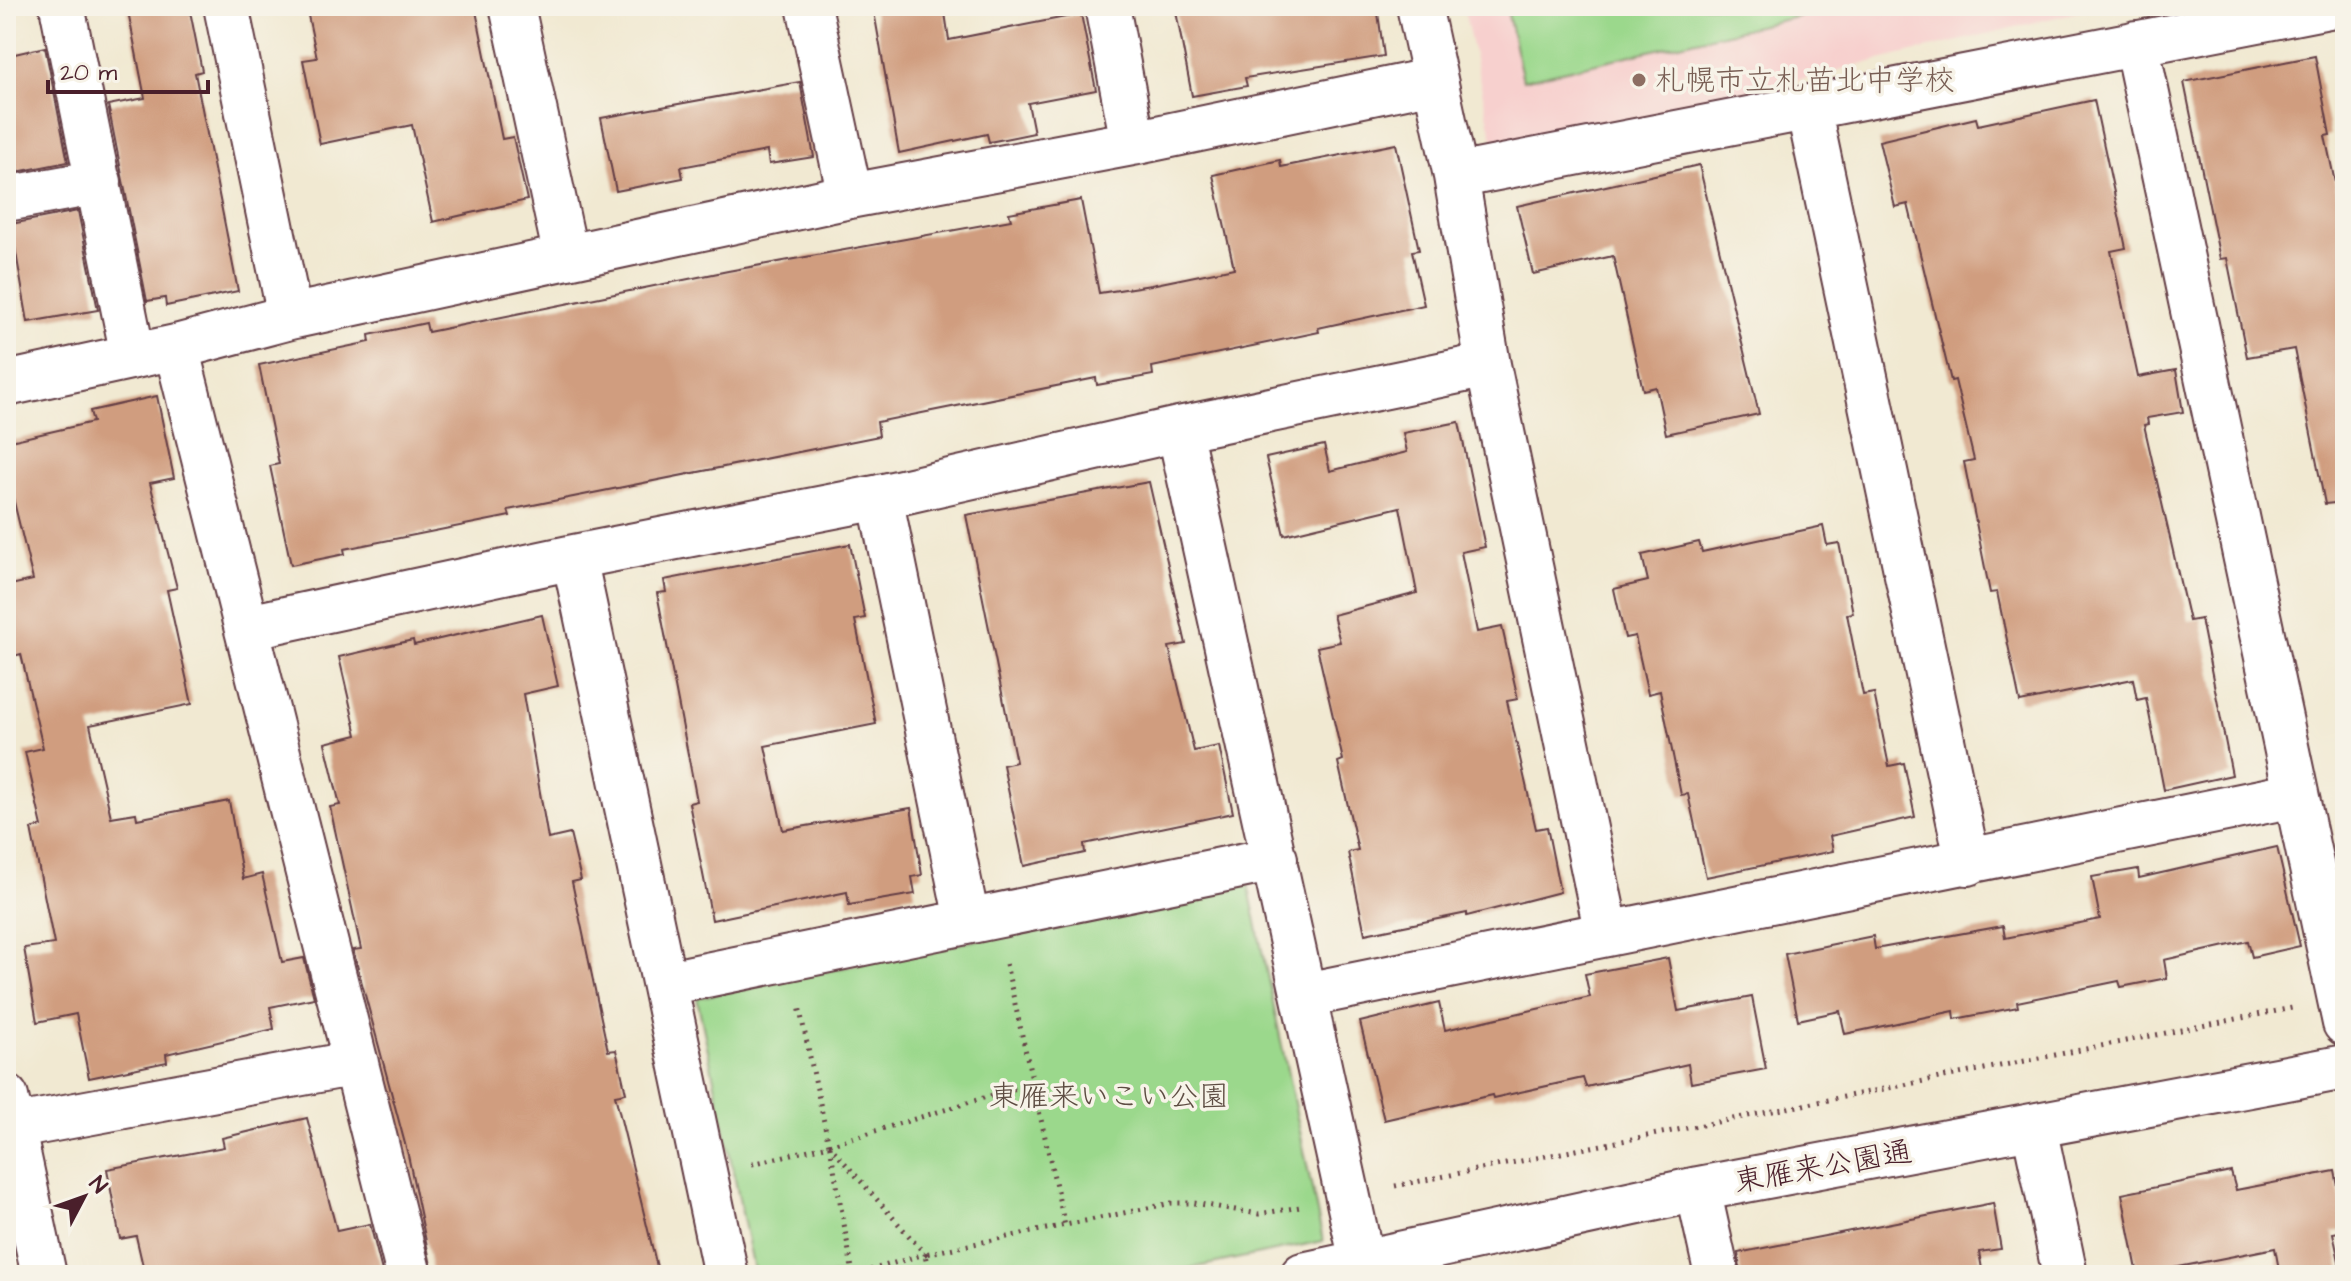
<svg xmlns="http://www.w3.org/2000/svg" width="2351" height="1281" viewBox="0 0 2351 1281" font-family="'Architects Daughter','Klee One',sans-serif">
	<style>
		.built { fill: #f7d0ce }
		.green { fill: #9bd88c; stroke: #727c5c; stroke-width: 2 }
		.building { fill: #d09d7f }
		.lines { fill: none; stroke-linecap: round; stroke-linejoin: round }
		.street-casing { stroke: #633d44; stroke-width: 48 }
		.path { stroke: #633d44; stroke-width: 5; stroke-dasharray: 2 6; stroke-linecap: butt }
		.street { stroke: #fff; stroke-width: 44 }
		.education-dot { fill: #8d6e63; stroke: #f7f3e8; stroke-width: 3 }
		.labels { text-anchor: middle; stroke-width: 7; stroke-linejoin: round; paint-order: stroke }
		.education-label { font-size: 30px; fill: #785e54; stroke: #f7f3e8; text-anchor: start }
		.park-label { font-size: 30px; fill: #5e4d43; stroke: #f7f3e8 }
		.street-label { font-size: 30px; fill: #4a1f2b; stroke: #f7f3e8 }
	</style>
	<rect width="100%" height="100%" fill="#f7f3e8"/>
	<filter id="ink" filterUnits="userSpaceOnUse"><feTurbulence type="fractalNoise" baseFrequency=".0125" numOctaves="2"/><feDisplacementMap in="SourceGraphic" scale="16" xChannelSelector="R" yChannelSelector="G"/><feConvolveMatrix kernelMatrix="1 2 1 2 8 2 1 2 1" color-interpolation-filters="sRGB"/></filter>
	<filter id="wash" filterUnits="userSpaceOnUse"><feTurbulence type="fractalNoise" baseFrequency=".006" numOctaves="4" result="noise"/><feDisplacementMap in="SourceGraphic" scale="32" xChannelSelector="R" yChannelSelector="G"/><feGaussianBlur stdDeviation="1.8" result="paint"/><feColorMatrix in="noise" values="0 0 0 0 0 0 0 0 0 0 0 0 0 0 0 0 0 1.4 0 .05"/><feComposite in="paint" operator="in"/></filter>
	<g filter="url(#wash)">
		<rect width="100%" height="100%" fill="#f1e9d2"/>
		<path class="built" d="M 1463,6 L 2102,6 L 1496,153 Z"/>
		<path class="green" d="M 1506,6 L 1844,6 L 1523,80 Z
			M 1248,884 L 1323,1241 L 1158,1275 L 755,1275 L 697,998 Z"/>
		<g id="blocks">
			<path class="building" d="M 127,6 L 189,6 L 202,71 L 195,73 L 238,291 L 166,306 L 165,298 L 147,301 L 108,105 L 145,98 Z
				M 306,6 L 475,6 L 502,139 L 513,137 L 527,200 L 433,222 L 412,125 L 320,144 L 303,60 L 317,58 Z
				M 873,6 L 944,6 L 949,40 L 1081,14 L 1096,90 L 1028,103 L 1034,133 L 989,142 L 987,134 L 899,153 Z
				M 1175,6 L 1377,6 L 1384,56 L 1245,78 L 1247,86 L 1192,96 Z
				M 45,47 L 68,162 L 6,174 L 6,56 Z
				M 2315,56 L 2330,135 L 2325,136 L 2345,229 L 2345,502 L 2325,504 L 2294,349 L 2247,357 L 2227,258 L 2220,259 L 2184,82 Z
				M 800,82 L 814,157 L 769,164 L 767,151 L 681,167 L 683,178 L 616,191 L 601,118 Z
				M 2094,100 L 2126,248 L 2111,251 L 2138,377 L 2176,370 L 2183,412 L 2147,418 L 2148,424 L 2144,425 L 2189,621 L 2201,619 L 2232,775 L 2164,790 L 2146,698 L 2137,700 L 2133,679 L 2020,702 L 1997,592 L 1990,593 L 1964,462 L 1974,460 L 1955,380 L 1951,381 L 1908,204 L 1895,207 L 1879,141 L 1976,118 L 1978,125 Z
				M 1396,144 L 1419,250 L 1412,251 L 1424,305 L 1318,328 L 1319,332 L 1152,367 L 1153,375 L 1097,385 L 1096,378 L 877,422 L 879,436 L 508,510 L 510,516 L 344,549 L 345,554 L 291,565 L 270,466 L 279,464 L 259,365 L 370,342 L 369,335 L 426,323 L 428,332 L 728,271 L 1011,220 L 1009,213 L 1081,200 L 1099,293 L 1151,285 L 1234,268 L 1213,175 L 1280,160 L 1281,167 Z
				M 1699,165 L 1759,414 L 1666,434 L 1656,387 L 1643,390 L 1613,256 L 1533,274 L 1517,206 Z
				M 78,211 L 98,310 L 28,322 L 11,224 Z
				M 157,396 L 174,478 L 150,483 L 177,588 L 167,590 L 192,704 L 90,725 L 111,817 L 136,813 L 137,819 L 229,801 L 243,879 L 262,874 L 282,962 L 304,958 L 314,998 L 270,1007 L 274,1029 L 166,1054 L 167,1062 L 89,1078 L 76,1014 L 37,1022 L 24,948 L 54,944 L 31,829 L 42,826 L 25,752 L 43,748 L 21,654 L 6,658 L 6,586 L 33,580 L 6,469 L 6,442 L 93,422 L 90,411 Z
				M 1459,422 L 1485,547 L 1461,552 L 1477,632 L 1502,627 L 1518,699 L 1507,701 L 1536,829 L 1547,827 L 1560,892 L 1467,916 L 1467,913 L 1365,934 L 1348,852 L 1358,850 L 1338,762 L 1343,760 L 1317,647 L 1340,642 L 1333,615 L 1417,593 L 1400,507 L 1284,535 L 1266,458 L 1324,445 L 1330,471 L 1407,452 L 1403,433 Z
				M 1149,482 L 1186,644 L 1169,647 L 1194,751 L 1219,746 L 1233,813 L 1084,844 L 1085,853 L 1024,866 L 1003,765 L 1016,762 L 966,515 Z
				M 1823,526 L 1827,545 L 1839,543 L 1853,613 L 1847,614 L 1863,695 L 1874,693 L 1889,766 L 1904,763 L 1915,817 L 1830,836 L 1833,851 L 1706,877 L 1688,794 L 1681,795 L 1660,691 L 1648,694 L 1635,636 L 1625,638 L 1614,589 L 1648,581 L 1642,555 L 1699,542 L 1702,552 Z
				M 850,544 L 865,618 L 855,620 L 876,724 L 765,746 L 783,830 L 911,808 L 922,875 L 912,877 L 915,894 L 849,905 L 847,892 L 712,920 L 689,803 L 697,801 L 657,593 L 666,592 L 664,580 Z
				M 542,615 L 558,686 L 523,694 L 548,839 L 570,834 L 581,880 L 572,882 L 608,1051 L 616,1050 L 626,1093 L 615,1095 L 659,1275 L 433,1275 L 408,1155 L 353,950 L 361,949 L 330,807 L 340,805 L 325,743 L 357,735 L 339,657 L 413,640 L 414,645 Z
				M 2277,847 L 2300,946 L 2252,957 L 2248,941 L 2164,960 L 2167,978 L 2121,987 L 2119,981 L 2017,1002 L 2018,1007 L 1955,1019 L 1954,1011 L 1845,1034 L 1840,1011 L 1798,1020 L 1785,954 L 1873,936 L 1875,949 L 2003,926 L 2005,938 L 2100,919 L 2092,877 L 2138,869 L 2139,878 Z
				M 1668,958 L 1678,1011 L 1752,997 L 1766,1069 L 1691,1083 L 1688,1064 L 1586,1087 L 1583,1078 L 1493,1098 L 1492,1095 L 1384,1120 L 1360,1022 L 1439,1003 L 1445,1030 L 1590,997 L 1585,974 Z
				M 307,1118 L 337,1231 L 370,1224 L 383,1275 L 145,1275 L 136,1236 L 120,1239 L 107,1169 L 224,1147 L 222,1138 Z
				M 2335,1171 L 2345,1223 L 2345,1231 L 2333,1233 L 2342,1275 L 2280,1275 L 2275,1248 L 2138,1275 L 2122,1194 L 2231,1172 L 2236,1190 Z
				M 1993,1203 L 2001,1249 L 1979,1252 L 1982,1269 L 1944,1275 L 1741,1275 L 1738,1253 Z"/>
		</g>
	</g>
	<g filter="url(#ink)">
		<use href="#blocks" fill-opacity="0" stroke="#633d44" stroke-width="2"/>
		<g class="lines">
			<g class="street-casing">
				<path id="street" d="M 62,6 L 133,356
					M 226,6 L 290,317
					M 512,6 L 566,257
					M 809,6 L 850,196
					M 1107,6 L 1133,143
					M 1419,6 L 1456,176 L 1488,365 L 1607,934
					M 2136,43 L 2345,1023
					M 1808,107 L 1968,863
					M 1456,176 L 2329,6
					M 6,199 L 99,182
					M 176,347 L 409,1275
					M 6,384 L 176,347 L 290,317 L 850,196 L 1133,143 L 1434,80
					M 1179,429 L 1365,1275
					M 880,497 L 967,920
					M 574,557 L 726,1275
					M 248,627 L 574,557 L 880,497 L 1179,429 L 1488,365
					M 667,983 L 1275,859
					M 1305,995 L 2295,795
					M 6,1097 L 44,1275
					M 2034,1127 L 2065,1275
					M 6,1128 L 356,1063
					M 1698,1189 L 1717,1275
					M 1303,1275 L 1698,1189 L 2345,1067"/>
			</g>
			<path class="path" d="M 1006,964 L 1065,1226
				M 829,1145 L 925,1254 L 853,1275
				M 829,1145 L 1033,1083
				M 830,1146 L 853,1274
				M 752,1164 L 829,1145 L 799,1006
				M 1395,1186 L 2292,1008
				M 929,1275 L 925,1254 L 1172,1203 L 1194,1203 L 1259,1214 L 1300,1207"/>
			<use href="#street" class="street"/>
		</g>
	</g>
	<circle class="education-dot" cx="1639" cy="80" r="8"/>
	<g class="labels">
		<g class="education-label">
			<text x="1655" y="90">札幌市立札苗北中学校</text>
		</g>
		<g class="park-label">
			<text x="1109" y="1106">東雁来いこい公園</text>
		</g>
		<g class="street-label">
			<text transform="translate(1823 1166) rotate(-10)" y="10">東雁来公園通</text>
		</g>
	</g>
	<rect width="2351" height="1281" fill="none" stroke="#f7f3e8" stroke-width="32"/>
	<g transform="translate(84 1197) rotate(49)" stroke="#f7f3e8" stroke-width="6" paint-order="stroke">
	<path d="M0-6L14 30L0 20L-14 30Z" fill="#4a1f2b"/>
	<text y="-12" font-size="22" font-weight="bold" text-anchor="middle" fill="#4a1f2b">N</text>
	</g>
	<path d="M48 80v12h160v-12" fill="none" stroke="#4a1f2b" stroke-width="4"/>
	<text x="60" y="80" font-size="24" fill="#4a1f2b" stroke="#f7f3e8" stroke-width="6" paint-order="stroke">20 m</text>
</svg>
